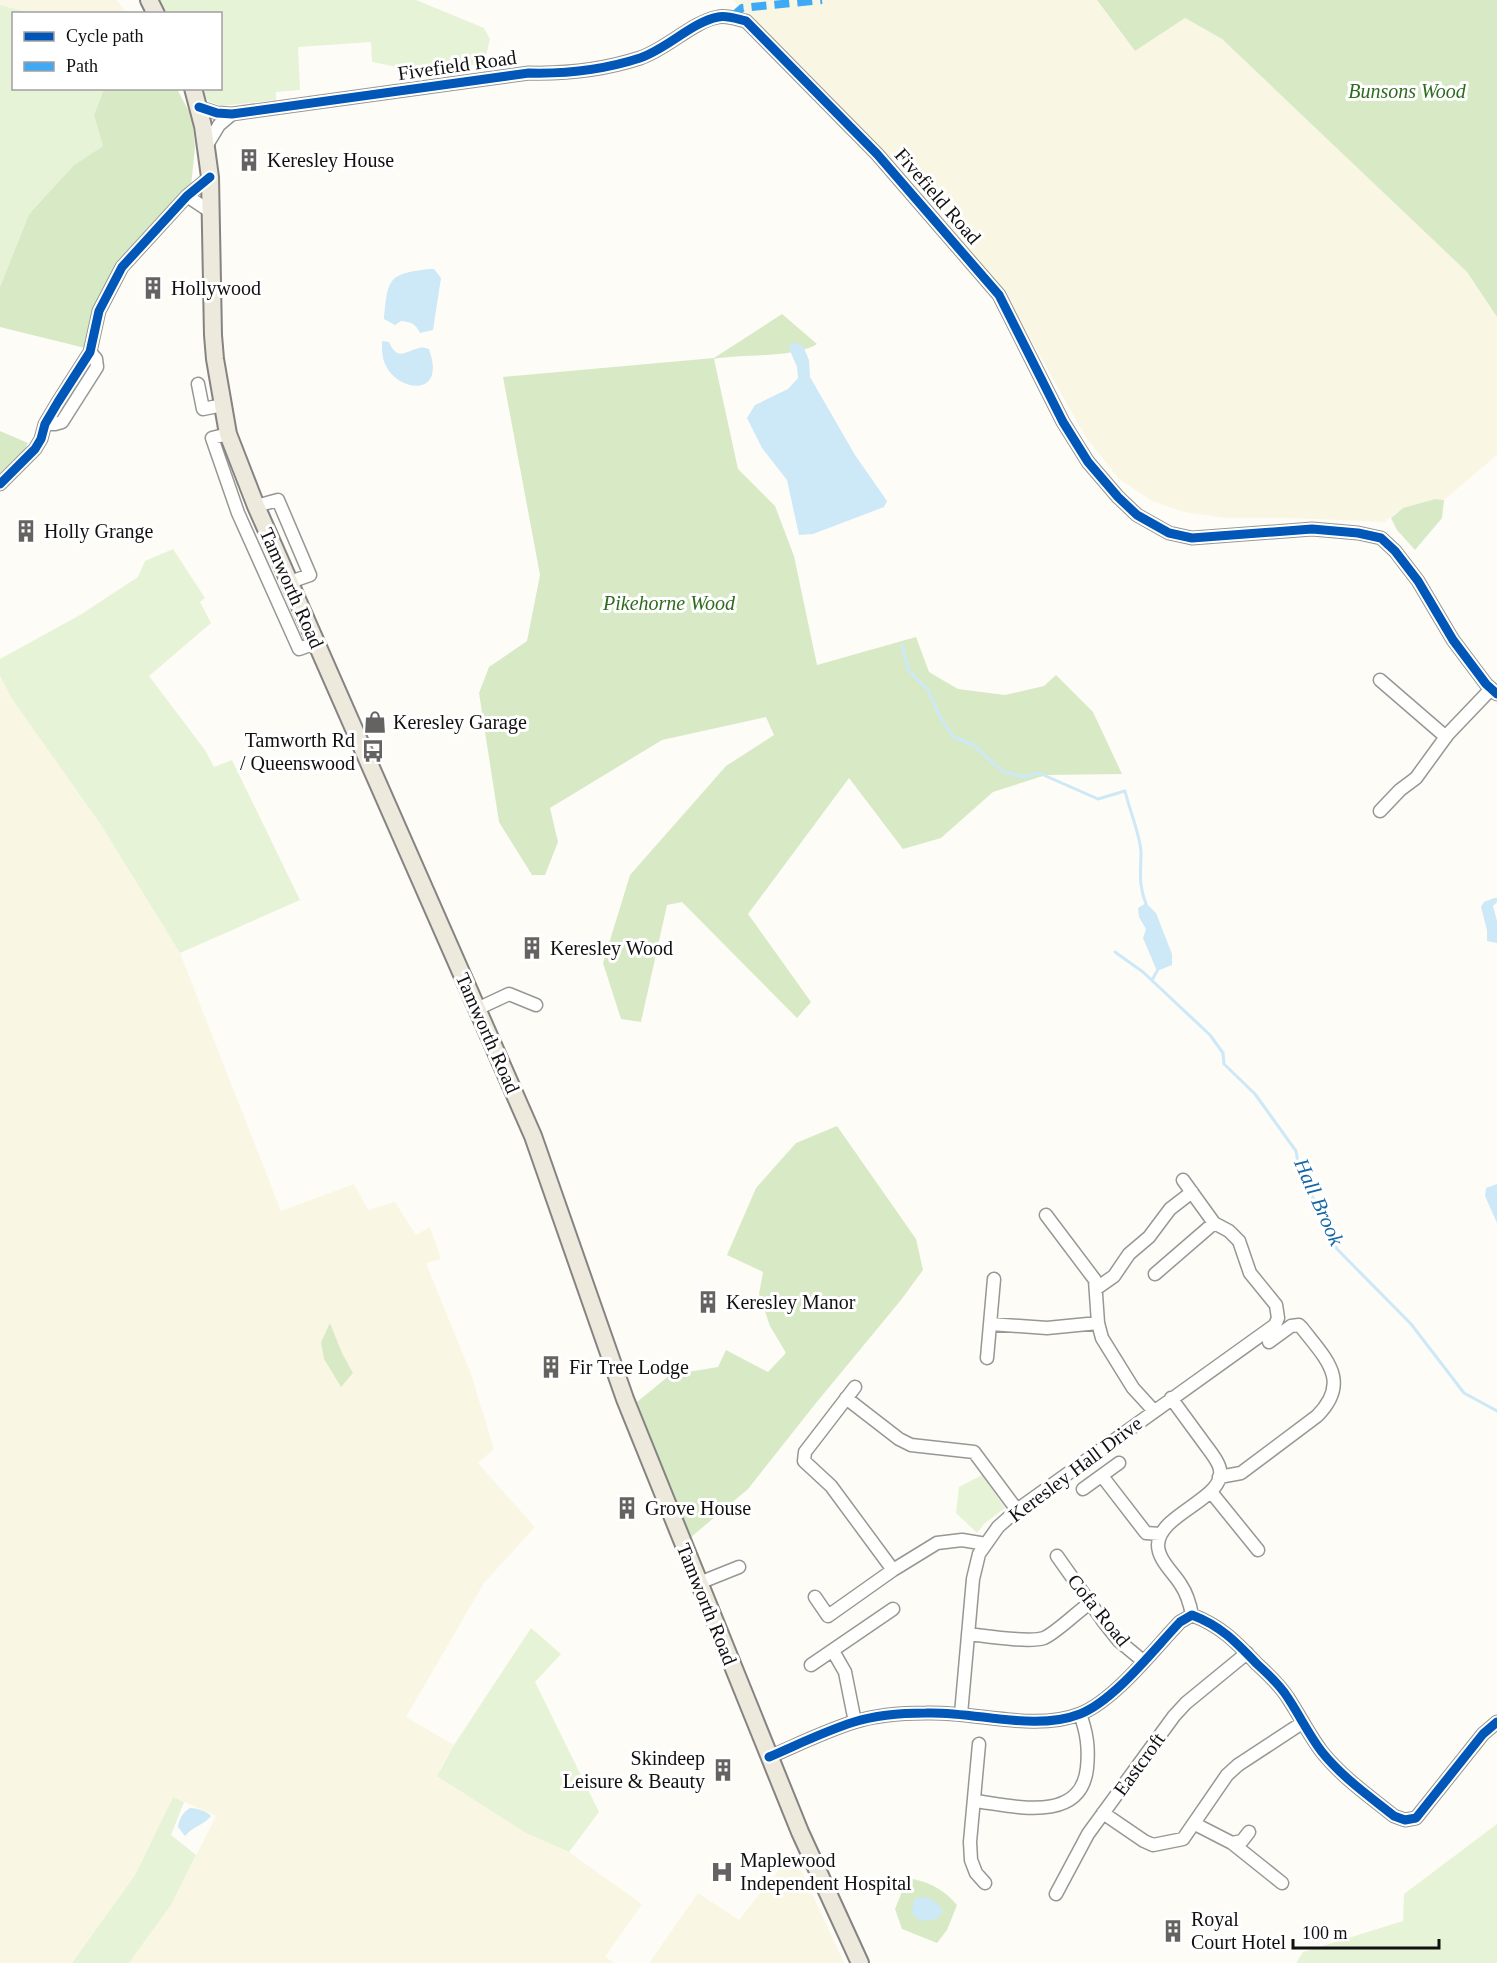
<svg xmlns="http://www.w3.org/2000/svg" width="1497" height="1963" viewBox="0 0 1497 1963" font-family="'Times New Roman',serif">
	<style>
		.farmland { fill: #f9f7e4 }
		.green { fill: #e7f3d7 }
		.forest { fill: #d8eac5 }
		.water { fill: #cde8f7 }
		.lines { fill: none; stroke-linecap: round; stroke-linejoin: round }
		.stream { stroke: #cde8f7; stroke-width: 3 }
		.minor-casing { stroke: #979795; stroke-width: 15 }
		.major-casing { stroke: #858482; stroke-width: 20 }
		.minor { stroke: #fffffe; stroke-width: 12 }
		.major { stroke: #ede9dc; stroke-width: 16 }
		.quiet { stroke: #3fa9f5; stroke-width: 8; stroke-dasharray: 15 8; stroke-linecap: butt }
		.cycleway-casing { stroke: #fff; stroke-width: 13 }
		.cycleway { stroke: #0057b8; stroke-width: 9 }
		.labels { text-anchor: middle; stroke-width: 6; stroke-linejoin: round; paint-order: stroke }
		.street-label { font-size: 20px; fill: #111; stroke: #fff }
		.park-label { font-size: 20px; font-style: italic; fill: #2f6b1f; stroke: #fff }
		.poi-label { font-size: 20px; fill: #111; stroke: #fff; text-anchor: start }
		.water-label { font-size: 21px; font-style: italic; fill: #1768a6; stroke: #fff }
	</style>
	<rect width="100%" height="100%" fill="#fdfcf7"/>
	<path class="farmland" d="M 0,0 L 117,0 L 126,13 L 31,13 L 0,5 Z
		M 733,0 L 1097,0 L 1135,51 L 1185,18 L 1222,39 L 1467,272 L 1497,317 L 1497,455 L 1444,500 L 1435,499 L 1403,508 L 1384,522 L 1291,518 L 1226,518 L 1184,512 L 1152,501 L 1119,479 L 1085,436 L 1002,288 L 962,240 L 895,164 Z
		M 0,676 L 12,699 L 101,825 L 180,953 L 281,1211 L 354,1184 L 368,1210 L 395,1202 L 416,1235 L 430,1227 L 441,1259 L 426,1263 L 471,1374 L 494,1449 L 478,1463 L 535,1527 L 484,1583 L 406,1717 L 454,1745 L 440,1769 L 526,1833 L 569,1852 L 642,1904 L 605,1957 L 615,1963 L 129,1963 L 171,1905 L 216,1816 L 173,1797 L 135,1875 L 72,1963 L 0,1963 Z
		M 793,1852 L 844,1963 L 649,1963 L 698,1893 L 739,1920 Z"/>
	<path class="green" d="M 157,0 L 416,0 L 484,28 L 490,39 L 484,64 L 411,70 L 372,62 L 371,42 L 298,47 L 300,90 L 276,92 L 276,100 L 221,106 L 208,101 L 202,89 L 220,88 L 220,14 L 164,13 Z
		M 0,5 L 31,13 L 14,14 L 14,88 L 104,89 L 94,115 L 103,146 L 74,165 L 29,214 L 0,287 Z
		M 173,549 L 205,598 L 200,602 L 211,623 L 149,676 L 205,750 L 214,767 L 232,760 L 300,900 L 180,953 L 101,825 L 12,699 L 0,676 L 0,659 L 80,615 L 138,577 L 145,561 Z
		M 982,1475 L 1005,1508 L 984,1524 L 977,1533 L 956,1513 L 959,1487 Z
		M 531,1628 L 561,1654 L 535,1682 L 599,1812 L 569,1852 L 526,1833 L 437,1776 L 454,1745 Z
		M 173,1797 L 184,1802 L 171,1835 L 196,1855 L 171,1905 L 129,1963 L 72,1963 L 135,1875 Z
		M 1497,1824 L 1497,1963 L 1296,1963 L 1303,1952 L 1403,1921 L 1404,1894 Z"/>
	<path class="forest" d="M 1097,0 L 1497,0 L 1497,317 L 1467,272 L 1222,39 L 1185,18 L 1135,51 Z
		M 104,89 L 177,89 L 192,117 L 195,147 L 191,186 L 176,198 L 119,260 L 104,289 L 85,348 L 0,327 L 0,287 L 29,214 L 74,165 L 103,146 L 94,115 Z
		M 782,314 L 817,344 C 796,358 741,354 714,359 L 738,469 L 775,506 L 794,556 L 817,665 L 916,637 L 929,672 L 958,689 L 1005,695 L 1044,686 L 1056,675 L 1093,712 L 1122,774 L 1046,775 L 993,792 L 941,838 L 903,849 L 849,778 L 748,914 L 811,1002 L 797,1018 L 682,902 L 667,905 L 641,1022 L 621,1019 L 603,963 L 630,875 L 726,766 L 774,735 L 766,717 L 662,740 L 550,808 L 558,842 L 545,875 L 532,875 L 499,822 L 479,693 L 489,667 L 527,641 L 540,575 L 503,377 L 714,358 Z
		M 0,431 L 28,443 L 21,456 L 0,478 Z
		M 1435,499 L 1444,500 L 1442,518 L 1415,550 L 1397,530 L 1391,518 L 1403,508 Z
		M 837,1126 L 916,1239 L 923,1270 L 901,1300 L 816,1403 L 748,1489 L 690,1538 L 637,1402 L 670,1375 L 718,1367 L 726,1350 L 768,1372 L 786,1353 L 770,1326 L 759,1294 L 763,1272 L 727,1255 L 756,1188 L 796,1143 Z
		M 330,1323 L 342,1353 L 353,1373 L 341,1387 L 324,1359 L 321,1342 Z
		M 913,1879 C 932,1883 945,1891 957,1905 L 947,1930 L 937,1943 L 902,1929 L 895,1909 L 903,1889 Z"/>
	<path class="water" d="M 429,269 L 434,269 L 441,278 L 433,330 L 420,333 C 416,324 411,322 401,321 L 395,325 L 384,319 C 388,279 387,274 429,269 Z
		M 382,341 L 389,342 C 398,362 406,351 419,348 C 422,347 426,348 429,349 C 447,399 397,392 385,364 C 382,357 382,349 382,341 Z
		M 793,342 L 803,346 L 809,360 L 810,377 L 855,455 L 887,501 L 884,507 L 813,534 L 799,535 L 787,480 L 762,448 L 747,418 L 755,405 L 788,389 L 798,378 L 797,367 L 789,348 Z
		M 1494,898 L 1497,898 L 1497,902 L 1493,906 L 1497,921 L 1497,943 L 1487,941 L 1487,930 L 1481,907 L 1484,902 Z
		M 1146,903 L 1156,913 L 1172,954 L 1172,965 L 1157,971 L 1143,938 L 1146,929 L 1139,917 L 1138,908 Z
		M 1497,1184 L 1497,1223 L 1485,1196 L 1486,1188 Z
		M 190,1808 C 196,1808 207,1811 211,1816 C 203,1826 193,1826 185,1836 L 178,1827 C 179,1819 183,1812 190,1808 Z
		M 925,1897 L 936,1902 L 943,1910 L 937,1919 L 921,1921 L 912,1914 L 914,1899 Z"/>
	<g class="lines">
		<path class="stream" d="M 902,645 L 909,671 L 928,690 L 940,717 L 954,737 L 975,746 L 1002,771 L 1024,777 L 1039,773 L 1098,799 L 1125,791 C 1129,809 1140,834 1141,852 C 1141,872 1138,884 1146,904
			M 1115,952 L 1143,972 L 1210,1035 L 1223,1053 L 1224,1064 L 1255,1094 L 1296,1151 L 1299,1169 L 1337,1249 L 1411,1324 L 1464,1393 L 1497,1411
			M 1152,980 L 1157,971"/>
		<g class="minor-casing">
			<path id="minor" d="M 199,107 L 217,113 L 232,114 L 529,73 C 568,74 603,70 640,58 C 667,49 692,22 718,17 C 727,15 737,19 746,21 L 877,154 L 999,295 L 1063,422 L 1088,462 L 1118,497 L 1137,515 L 1169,533 L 1192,538 L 1312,529 L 1358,533 L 1381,538 L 1395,551 L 1418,581 L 1453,640 L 1486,684 L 1497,694
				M 207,145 L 219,125 L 232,114
				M 187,196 L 211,212
				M 198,384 L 203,409 L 223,405
				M 45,424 L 55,424 L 62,422 L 97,367 L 96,359 L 90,352
				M 228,434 L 212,438 L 238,513 L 299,649 L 316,643
				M 0,484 L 35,449 L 41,439 L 45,424 L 58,402 L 90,352 L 99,311 L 122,267 L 187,196 L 210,177
				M 256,506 L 278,500 L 310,575 L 290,582
				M 1380,680 L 1446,737
				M 1380,811 L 1400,790 L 1416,778 L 1448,734 L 1491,689
				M 477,1009 L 509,994 L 536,1005
				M 1046,1215 L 1095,1280 L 1098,1323 L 1102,1338 L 1133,1388 L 1154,1411
				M 1155,1274 L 1214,1223
				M 1097,1288 L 1114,1276 L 1129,1254 L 1149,1237 L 1170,1209 L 1192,1192
				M 990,1324 L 1047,1328 L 1098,1323
				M 987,1358 L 994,1279
				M 855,1387 L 805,1452 L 804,1461 L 831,1486 L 893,1570
				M 846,1398 L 899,1439 L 911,1445 L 974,1452 L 1017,1510
				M 1171,1398 C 1182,1413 1193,1428 1204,1443 C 1209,1450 1216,1458 1219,1466 C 1231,1498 1159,1512 1158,1545 C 1158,1560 1174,1573 1181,1585 C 1187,1594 1190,1604 1192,1615
				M 1102,1476 L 1146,1533 L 1160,1534
				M 1219,1477 L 1241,1473 L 1317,1416 C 1352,1381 1325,1358 1302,1328 L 1299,1325 L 1291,1326 L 1269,1342
				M 1083,1489 L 1119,1463
				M 1211,1492 L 1258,1550
				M 1057,1556 L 1103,1621 L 1119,1641 L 1143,1661
				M 699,1583 L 739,1567
				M 815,1597 L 828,1616 L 893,1570 L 937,1543 L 962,1540 L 986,1544
				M 968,1634 C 986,1636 1029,1643 1044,1638 C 1056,1633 1078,1611 1090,1603
				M 833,1651 L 845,1672 L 855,1722
				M 811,1665 L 893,1609
				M 961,1714 L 973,1579 L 979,1554 L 998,1527 L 1017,1510 L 1275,1325 L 1278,1318 L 1276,1305 L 1250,1273 L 1239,1241 L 1229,1231 L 1214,1223 L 1183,1180
				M 979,1744 L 970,1842 L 971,1860 L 976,1873 L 985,1883
				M 769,1757 C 797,1745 825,1731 854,1722 C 876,1715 903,1713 926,1713 C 975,1711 1034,1732 1080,1714 C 1115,1700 1154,1649 1180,1622 L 1192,1615 C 1221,1626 1236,1642 1257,1664 C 1268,1674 1280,1685 1288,1698 C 1300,1716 1309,1735 1322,1752 C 1342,1777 1369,1796 1394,1816 L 1405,1820 L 1416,1818 L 1483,1734 L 1497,1722
				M 975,1801 C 1014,1806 1081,1824 1087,1768 C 1089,1748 1087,1733 1080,1714
				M 1103,1813 L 1144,1841 L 1153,1845 L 1183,1839 L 1227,1775 L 1238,1765 L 1302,1723
				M 1195,1824 L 1232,1843 L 1242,1841 L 1249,1832
				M 1232,1843 L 1282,1883
				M 1056,1894 L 1088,1834 L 1174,1716 L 1186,1703 L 1247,1653"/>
		</g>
		<g class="major-casing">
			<path id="major" d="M 149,0 L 156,14
				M 193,88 L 203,126 L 210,177 L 213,335 L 215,359 L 228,434 L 256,506 L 533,1136 L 625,1399 L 800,1832 L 860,1963"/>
		</g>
		<use href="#minor" class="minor"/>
		<use href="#major" class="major"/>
		<path class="quiet" d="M 732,17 L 742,8 L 822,0"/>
		<g class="cycleway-casing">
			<path id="cycleway" d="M 199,107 L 217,113 L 232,114 L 529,73 C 568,74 603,70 640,58 C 667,49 692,22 718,17 C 727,15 737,19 746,21 L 877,154 L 999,295 L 1063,422 L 1088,462 L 1118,497 L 1137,515 L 1169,533 L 1192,538 L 1312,529 L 1358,533 L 1381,538 L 1395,551 L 1418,581 L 1453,640 L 1486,684 L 1497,694
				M 0,484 L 35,449 L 41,439 L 45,424 L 58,402 L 90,352 L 99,311 L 122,267 L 187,196 L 210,177
				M 769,1757 C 797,1745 825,1731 854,1722 C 876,1715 903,1713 926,1713 C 975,1711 1034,1732 1080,1714 C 1115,1700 1154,1649 1180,1622 L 1192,1615 C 1221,1626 1236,1642 1257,1664 C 1268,1674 1280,1685 1288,1698 C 1300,1716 1309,1735 1322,1752 C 1342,1777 1369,1796 1394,1816 L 1405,1820 L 1416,1818 L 1483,1734 L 1497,1722"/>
		</g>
		<use href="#cycleway" class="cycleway"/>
	</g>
	<defs>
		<g id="building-bare" transform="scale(1.8)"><path d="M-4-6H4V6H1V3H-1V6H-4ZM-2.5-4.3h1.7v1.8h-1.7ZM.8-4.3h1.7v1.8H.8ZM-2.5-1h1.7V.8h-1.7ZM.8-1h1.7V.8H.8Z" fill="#646362" stroke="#fff" stroke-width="2.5" paint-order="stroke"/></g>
		<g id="shop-bare" transform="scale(1.8)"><path d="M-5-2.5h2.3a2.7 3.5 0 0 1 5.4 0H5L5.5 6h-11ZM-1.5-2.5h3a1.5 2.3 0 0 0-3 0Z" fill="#646362" stroke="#fff" stroke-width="2.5" paint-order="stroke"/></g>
		<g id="bus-bare" transform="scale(1.8)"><path d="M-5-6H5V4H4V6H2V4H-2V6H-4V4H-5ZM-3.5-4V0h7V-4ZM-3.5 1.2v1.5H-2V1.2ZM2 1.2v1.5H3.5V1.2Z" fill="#646362" stroke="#fff" stroke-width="2.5" paint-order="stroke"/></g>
		<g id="hospital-bare" transform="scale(1.8)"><path d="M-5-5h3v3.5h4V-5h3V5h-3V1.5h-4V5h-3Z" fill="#646362" stroke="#fff" stroke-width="2.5" paint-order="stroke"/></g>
	</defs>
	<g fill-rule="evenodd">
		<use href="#building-bare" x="249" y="160"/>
		<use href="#building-bare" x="153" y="288"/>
		<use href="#building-bare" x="26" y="531"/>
		<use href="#shop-bare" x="375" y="722"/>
		<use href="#bus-bare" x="373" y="751"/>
		<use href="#building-bare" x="532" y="948"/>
		<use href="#building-bare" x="708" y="1302"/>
		<use href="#building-bare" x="551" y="1367"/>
		<use href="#building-bare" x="627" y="1508"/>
		<use href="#building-bare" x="723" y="1770"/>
		<use href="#hospital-bare" x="722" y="1872"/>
		<use href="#building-bare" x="1173" y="1931"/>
	</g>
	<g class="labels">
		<g class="street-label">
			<text transform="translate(457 65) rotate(-8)" y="7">Fivefield Road</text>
			<text transform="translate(938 196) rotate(49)" y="7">Fivefield Road</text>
			<text transform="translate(292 588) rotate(66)" y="7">Tamworth Road</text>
			<text transform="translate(488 1033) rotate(66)" y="7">Tamworth Road</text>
			<text transform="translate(1075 1469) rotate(-37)" y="7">Keresley Hall Drive</text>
			<text transform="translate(707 1604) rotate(68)" y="7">Tamworth Road</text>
			<text transform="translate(1099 1610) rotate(51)" y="7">Cofa Road</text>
			<text transform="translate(1139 1764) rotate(-54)" y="7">Eastcroft</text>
		</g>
		<g class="park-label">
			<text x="1407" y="98">Bunsons Wood</text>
			<text x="669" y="610">Pikehorne Wood</text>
		</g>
		<g class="poi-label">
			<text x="267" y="167">Keresley House</text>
			<text x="171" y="295">Hollywood</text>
			<text x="44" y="538">Holly Grange</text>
			<text x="393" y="729">Keresley Garage</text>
			<text x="355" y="747" text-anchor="end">Tamworth Rd<tspan x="355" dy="23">/ Queenswood</tspan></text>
			<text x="550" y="955">Keresley Wood</text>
			<text x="726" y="1309">Keresley Manor</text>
			<text x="569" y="1374">Fir Tree Lodge</text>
			<text x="645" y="1515">Grove House</text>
			<text x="705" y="1765" text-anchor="end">Skindeep<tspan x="705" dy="23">Leisure &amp; Beauty</tspan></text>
			<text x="740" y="1867">Maplewood<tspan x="740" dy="23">Independent Hospital</tspan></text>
			<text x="1191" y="1926">Royal<tspan x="1191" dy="23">Court Hotel</tspan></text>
		</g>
		<g class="water-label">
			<text transform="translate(1319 1202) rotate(66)" y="7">Hall Brook</text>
		</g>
	</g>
	<rect x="12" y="12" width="210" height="78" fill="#ffffff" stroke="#a0a0a0" stroke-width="1.5"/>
	<rect x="24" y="32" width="30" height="9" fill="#0057b8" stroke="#a0a0a0" stroke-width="1.5"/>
	<text x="66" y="42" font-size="18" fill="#111111">Cycle path</text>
	<rect x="24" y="62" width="30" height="9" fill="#3fa9f5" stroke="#a0a0a0" stroke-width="1.5"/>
	<text x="66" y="72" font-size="18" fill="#111111">Path</text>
	<path d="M1293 1939v9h146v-9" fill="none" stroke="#111111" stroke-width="3"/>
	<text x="1302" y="1939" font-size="18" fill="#111111" stroke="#ffffff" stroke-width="4.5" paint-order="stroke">100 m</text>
</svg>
